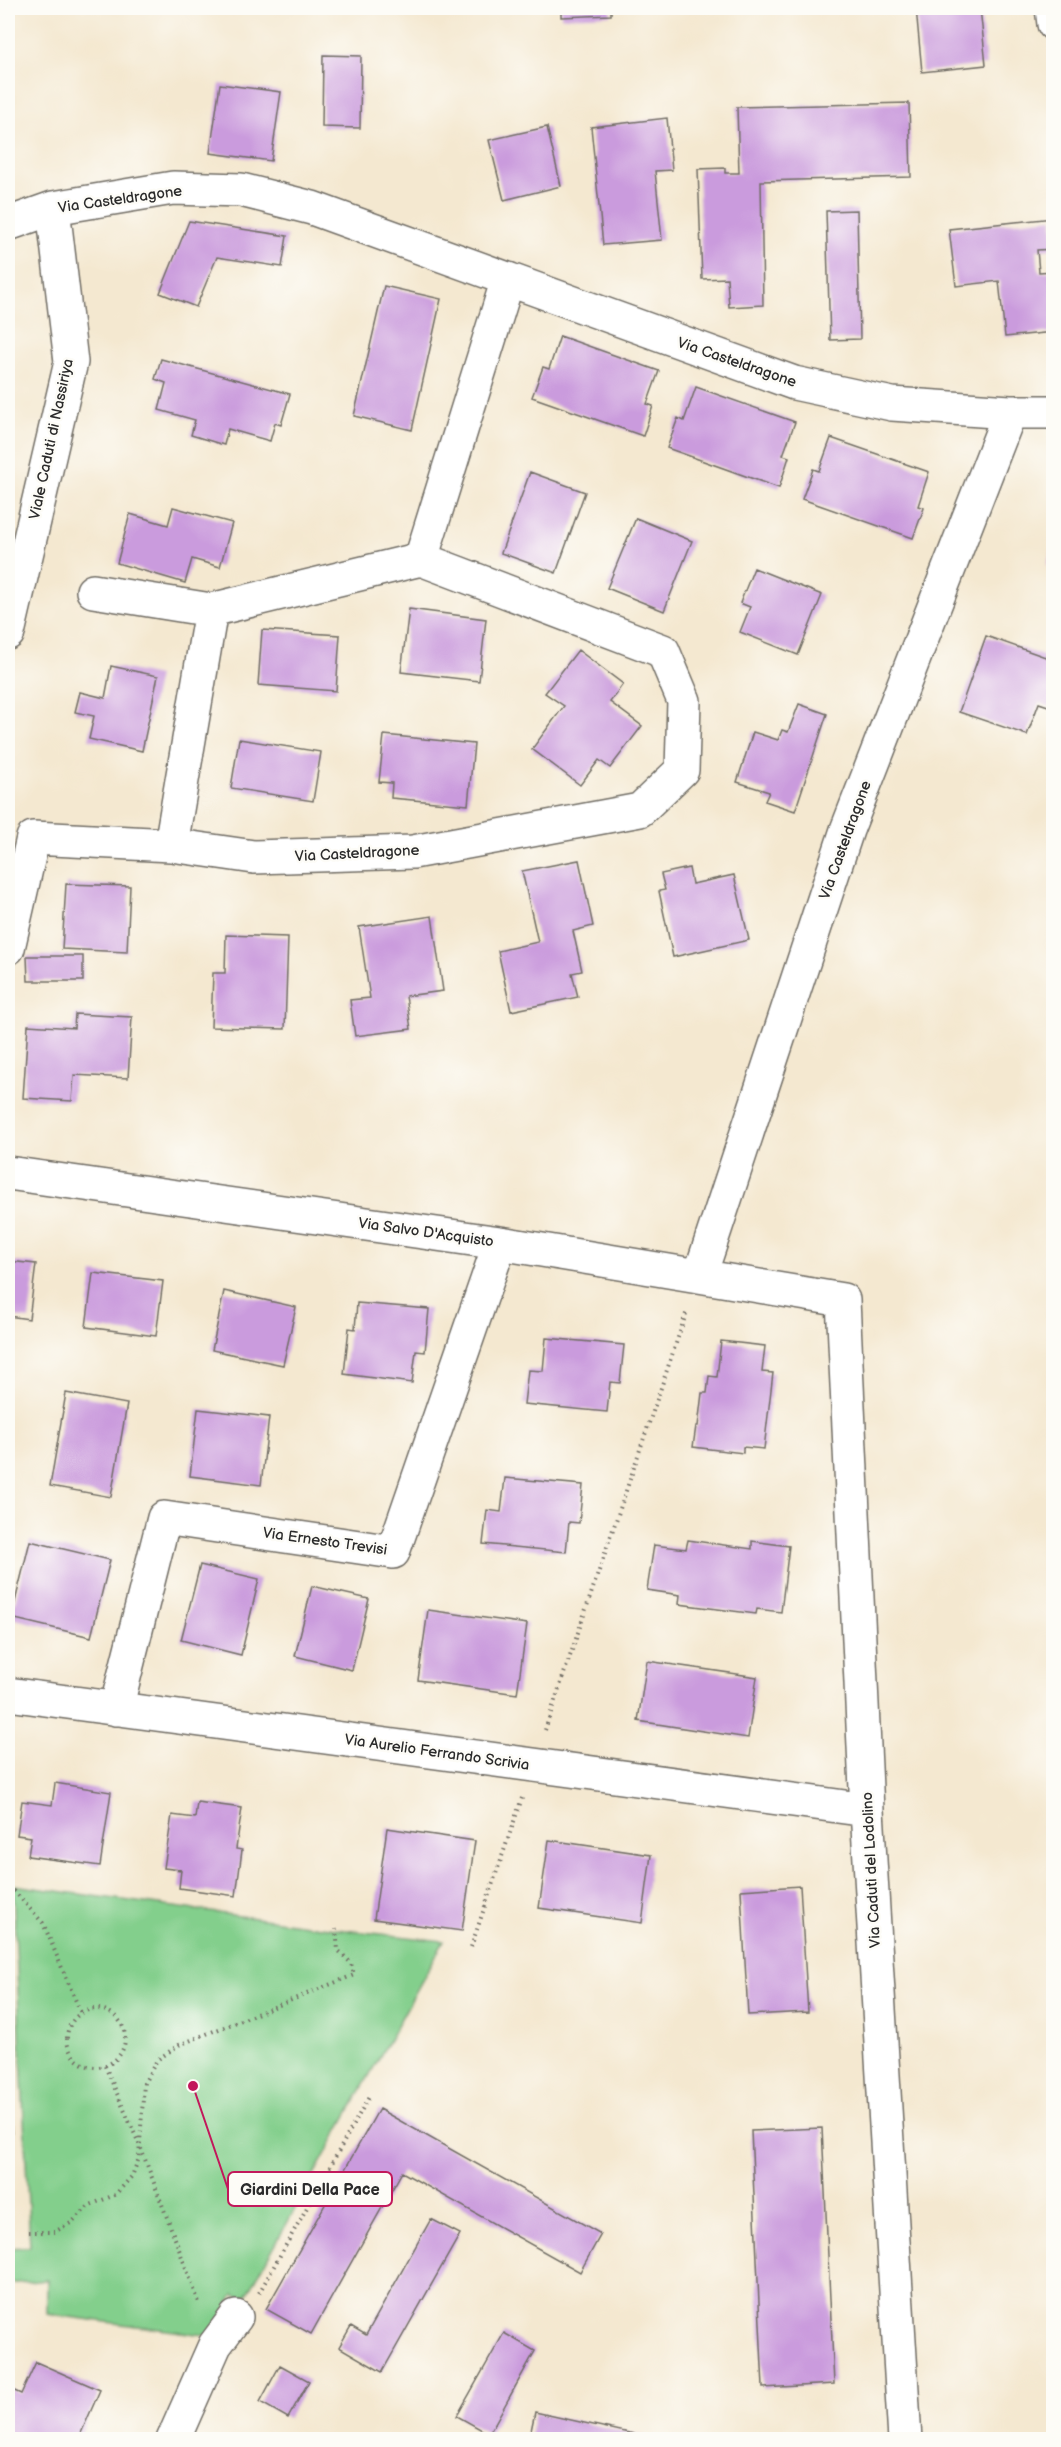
<svg xmlns="http://www.w3.org/2000/svg" width="1061" height="2447" viewBox="0 0 1061 2447" font-family="'Balsamiq Sans',sans-serif">
	<style>
		.green { fill: #83cf8c; stroke: #577d5c; stroke-width: 1.5 }
		.building { fill: #ca9bdd }
		.lines { fill: none; stroke-linecap: round; stroke-linejoin: round }
		.street-casing { stroke: #716d65; stroke-width: 36 }
		.path { stroke: #716d65; stroke-width: 4; stroke-dasharray: 1.5 4.5; stroke-linecap: butt }
		.street { stroke: #fff; stroke-width: 33 }
		.labels { text-anchor: middle; stroke-width: 5; stroke-linejoin: round; paint-order: stroke }
		.street-label { font-size: 15px; fill: #2b2b2b; stroke: #fdfcf7 }
		.leader { fill: none; stroke: #c2185b; stroke-width: 2 }
		.callout-dot { fill: #c2185b; stroke: #fdfcf7; stroke-width: 2 }
		.callout { fill: #fdfcf7; stroke: #c2185b; stroke-width: 2 }
		.callout-label { font-size: 16px; text-anchor: middle; font-weight: bold; fill: #2b2b2b }
	</style>
	<rect width="100%" height="100%" fill="#fdfcf7"/>
	<filter id="ink" filterUnits="userSpaceOnUse"><feTurbulence type="fractalNoise" baseFrequency=".0167" numOctaves="2"/><feDisplacementMap in="SourceGraphic" scale="12" xChannelSelector="R" yChannelSelector="G"/><feConvolveMatrix kernelMatrix="1 2 1 2 8 2 1 2 1" color-interpolation-filters="sRGB"/></filter>
	<filter id="wash" filterUnits="userSpaceOnUse"><feTurbulence type="fractalNoise" baseFrequency=".008" numOctaves="4" result="noise"/><feDisplacementMap in="SourceGraphic" scale="24" xChannelSelector="R" yChannelSelector="G"/><feGaussianBlur stdDeviation="1.35" result="paint"/><feColorMatrix in="noise" values="0 0 0 0 0 0 0 0 0 0 0 0 0 0 0 0 0 1.4 0 .05"/><feComposite in="paint" operator="in"/></filter>
	<g filter="url(#wash)">
		<rect width="100%" height="100%" fill="#f4e8d0"/>
		<path class="green" d="M 13,1885 L 336,1929 L 444,1941 L 246,2297 L 234,2294 L 211,2336 L 47,2314 L 47,2280 L 8,2284 L 8,2248 L 30,2247 Z"/>
		<g id="blocks">
			<path class="building" d="M 561,8 L 611,8 L 611,15 L 561,17 Z
				M 916,8 L 980,8 L 986,65 L 922,72 Z
				M 323,55 L 361,56 L 360,128 L 322,127 Z
				M 220,84 L 281,92 L 271,161 L 210,153 Z
				M 909,103 L 911,177 L 761,181 L 763,305 L 729,307 L 727,278 L 702,279 L 698,169 L 725,168 L 725,173 L 739,173 L 737,107 Z
				M 667,118 L 672,170 L 655,171 L 662,240 L 603,245 L 591,127 Z
				M 547,127 L 561,186 L 504,200 L 489,140 Z
				M 857,210 L 860,339 L 830,340 L 826,211 Z
				M 1053,218 L 1054,249 L 1037,250 L 1039,272 L 1054,271 L 1054,332 L 1005,337 L 999,281 L 956,286 L 949,229 Z
				M 189,221 L 287,236 L 282,267 L 217,257 L 196,307 L 160,293 Z
				M 384,286 L 441,299 L 412,430 L 354,416 Z
				M 560,336 L 659,371 L 647,404 L 653,406 L 643,436 L 532,397 L 543,367 L 549,369 Z
				M 161,359 L 290,394 L 281,425 L 275,423 L 270,441 L 228,429 L 224,445 L 191,435 L 195,420 L 159,410 L 166,383 L 155,379 Z
				M 696,387 L 795,422 L 783,455 L 789,457 L 779,488 L 667,448 L 678,418 L 684,421 Z
				M 831,438 L 929,472 L 918,506 L 924,508 L 913,538 L 802,499 L 813,469 L 819,471 Z
				M 530,472 L 585,492 L 556,573 L 501,553 Z
				M 173,507 L 232,523 L 220,567 L 192,559 L 185,583 L 117,563 L 130,514 L 168,525 Z
				M 636,518 L 692,541 L 664,611 L 607,588 Z
				M 1053,547 L 1054,547 L 1054,567 L 1047,565 Z
				M 754,568 L 822,595 L 798,655 L 740,632 L 750,607 L 740,603 Z
				M 409,609 L 486,619 L 479,681 L 401,672 Z
				M 262,630 L 340,635 L 336,691 L 258,685 Z
				M 986,636 L 1054,660 L 1054,708 L 1039,703 L 1027,735 L 959,712 Z
				M 578,650 L 623,684 L 610,702 L 642,726 L 610,768 L 599,760 L 580,785 L 532,749 L 564,706 L 545,693 Z
				M 111,666 L 158,676 L 142,751 L 89,739 L 94,716 L 75,712 L 80,692 L 105,698 Z
				M 799,704 L 827,714 L 795,811 L 765,801 L 769,792 L 737,782 L 753,732 L 778,740 L 782,730 L 788,732 Z
				M 384,735 L 474,744 L 468,805 L 391,798 L 392,783 L 379,782 Z
				M 239,739 L 321,752 L 313,801 L 231,788 Z
				M 579,860 L 593,926 L 573,931 L 582,971 L 572,973 L 578,997 L 511,1011 L 498,951 L 538,942 L 522,871 Z
				M 689,868 L 692,884 L 734,875 L 749,940 L 673,957 L 659,891 L 665,890 L 661,874 Z
				M 66,884 L 130,886 L 127,952 L 62,949 Z
				M 432,916 L 443,991 L 406,996 L 411,1029 L 355,1036 L 350,1000 L 370,998 L 359,927 Z
				M 226,935 L 288,937 L 285,1029 L 211,1027 L 213,973 L 225,973 Z
				M 27,956 L 83,956 L 83,981 L 28,981 Z
				M 75,1014 L 132,1017 L 128,1078 L 74,1075 L 72,1101 L 23,1098 L 28,1025 L 74,1028 Z
				M 8,1261 L 36,1264 L 29,1319 L 8,1316 Z
				M 93,1273 L 163,1281 L 156,1336 L 86,1327 Z
				M 224,1291 L 296,1307 L 283,1365 L 212,1350 Z
				M 357,1303 L 429,1309 L 425,1352 L 416,1351 L 412,1383 L 344,1374 L 349,1328 L 355,1329 Z
				M 546,1338 L 624,1345 L 620,1383 L 610,1382 L 607,1412 L 524,1404 L 528,1370 L 543,1371 Z
				M 721,1341 L 765,1346 L 762,1372 L 773,1373 L 764,1449 L 743,1447 L 743,1453 L 693,1447 L 696,1426 L 698,1426 L 702,1393 L 707,1393 L 709,1376 L 717,1377 Z
				M 66,1393 L 127,1404 L 111,1497 L 50,1486 Z
				M 198,1409 L 269,1417 L 261,1485 L 190,1476 Z
				M 505,1478 L 583,1485 L 579,1523 L 569,1522 L 566,1552 L 483,1544 L 487,1510 L 501,1512 Z
				M 688,1540 L 752,1549 L 752,1541 L 789,1546 L 781,1612 L 757,1609 L 756,1614 L 679,1604 L 680,1595 L 647,1590 L 654,1545 L 686,1549 Z
				M 30,1541 L 110,1560 L 91,1637 L 11,1618 Z
				M 200,1565 L 259,1579 L 241,1655 L 181,1640 Z
				M 312,1586 L 369,1599 L 352,1670 L 295,1656 Z
				M 428,1610 L 527,1624 L 517,1694 L 418,1680 Z
				M 647,1661 L 757,1677 L 748,1738 L 638,1721 Z
				M 55,1783 L 111,1792 L 100,1866 L 28,1856 L 31,1837 L 17,1835 L 22,1801 L 52,1805 Z
				M 197,1802 L 242,1808 L 236,1849 L 242,1850 L 236,1896 L 179,1888 L 181,1870 L 164,1868 L 172,1815 L 195,1818 Z
				M 387,1828 L 475,1841 L 462,1931 L 374,1919 Z
				M 549,1840 L 651,1855 L 642,1923 L 539,1908 Z
				M 800,1886 L 808,2012 L 748,2015 L 741,1890 Z
				M 8,2099 L 10,2099 L 12,2141 L 8,2141 Z
				M 379,2109 L 601,2234 L 580,2272 L 402,2172 L 311,2334 L 266,2309 Z
				M 822,2128 L 834,2384 L 763,2388 L 751,2131 Z
				M 431,2219 L 460,2234 L 382,2372 L 339,2347 L 351,2326 L 366,2335 Z
				M 504,2333 L 535,2351 L 489,2434 L 457,2416 Z
				M 36,2362 L 100,2390 L 78,2440 L 8,2440 L 8,2388 L 21,2394 Z
				M 280,2365 L 309,2381 L 288,2418 L 260,2402 Z
				M 535,2412 L 657,2439 L 657,2440 L 529,2440 Z"/>
		</g>
	</g>
	<g filter="url(#ink)">
		<use href="#blocks" fill-opacity="0" stroke="#716d65" stroke-width="1.5"/>
		<g class="lines">
			<g class="street-casing">
				<path id="street" d="M 1052,8 L 1054,24
					M 8,224 L 53,208 L 173,188 L 241,190 L 312,208 L 794,383 L 892,404 L 1010,412 L 1054,412
					M 421,559 L 663,651 L 684,701 L 682,770 L 640,810 L 413,852 L 254,857 L 171,845 L 211,610 Z
					M 421,559 L 508,279
					M 93,591 L 211,610
					M 8,633 L 71,362 L 53,208
					M 8,948 L 33,838 L 171,845
					M 8,1173 L 500,1243 L 843,1300 L 867,1810 L 905,2440
					M 700,1275 L 847,830 L 1010,412
					M 8,1694 L 867,1810
					M 116,1709 L 164,1518 L 393,1552 L 500,1243
					M 173,2440 L 215,2345 L 236,2317"/>
			</g>
			<path class="path" d="M 545,1730 L 687,1311
				M 8,1890 L 14,1891 L 43,1923 L 81,2013
				M 471,1947 L 522,1798
				M67 2038a29 29 0 1 1 58 0a29 29 0 1 1-58 0Z
				M 105,2066 L 140,2146 L 200,2305
				M 29,2232 L 54,2232 L 71,2223 L 90,2205 L 115,2195 L 132,2176 L 139,2158 L 144,2083 L 157,2060 L 179,2045 L 354,1975 L 351,1963 L 338,1950 L 336,1929
				M 259,2293 L 369,2097"/>
			<use href="#street" class="street"/>
		</g>
	</g>
	<g class="labels">
		<g class="street-label">
			<text transform="translate(120 199) rotate(-8)" y="5">Via Casteldragone</text>
			<text transform="translate(737 362) rotate(19)" y="5">Via Casteldragone</text>
			<text transform="translate(51 439) rotate(-78)" y="5">Viale Caduti di Nassiriya</text>
			<text transform="translate(845 840) rotate(-70)" y="5">Via Casteldragone</text>
			<text transform="translate(357 853) rotate(-3)" y="5">Via Casteldragone</text>
			<text transform="translate(426 1232) rotate(8)" y="5">Via Salvo D'Acquisto</text>
			<text transform="translate(325 1541) rotate(8)" y="5">Via Ernesto Trevisi</text>
			<text transform="translate(437 1752) rotate(8)" y="5">Via Aurelio Ferrando Scrivia</text>
			<text transform="translate(871 1870) rotate(-93)" y="5">Via Caduti del Lodolino</text>
		</g>
	</g>
	<path class="leader" d="M193 2086L228 2189"/>
	<circle class="callout-dot" cx="193" cy="2086" r="6"/>
	<rect class="callout" x="228" y="2172" width="164" height="34" rx="6"/>
	<g class="callout-label">
		<text x="310" y="2195">Giardini Della Pace</text>
	</g>
	<rect width="1061" height="2447" fill="none" stroke="#fdfcf7" stroke-width="30"/>
</svg>
